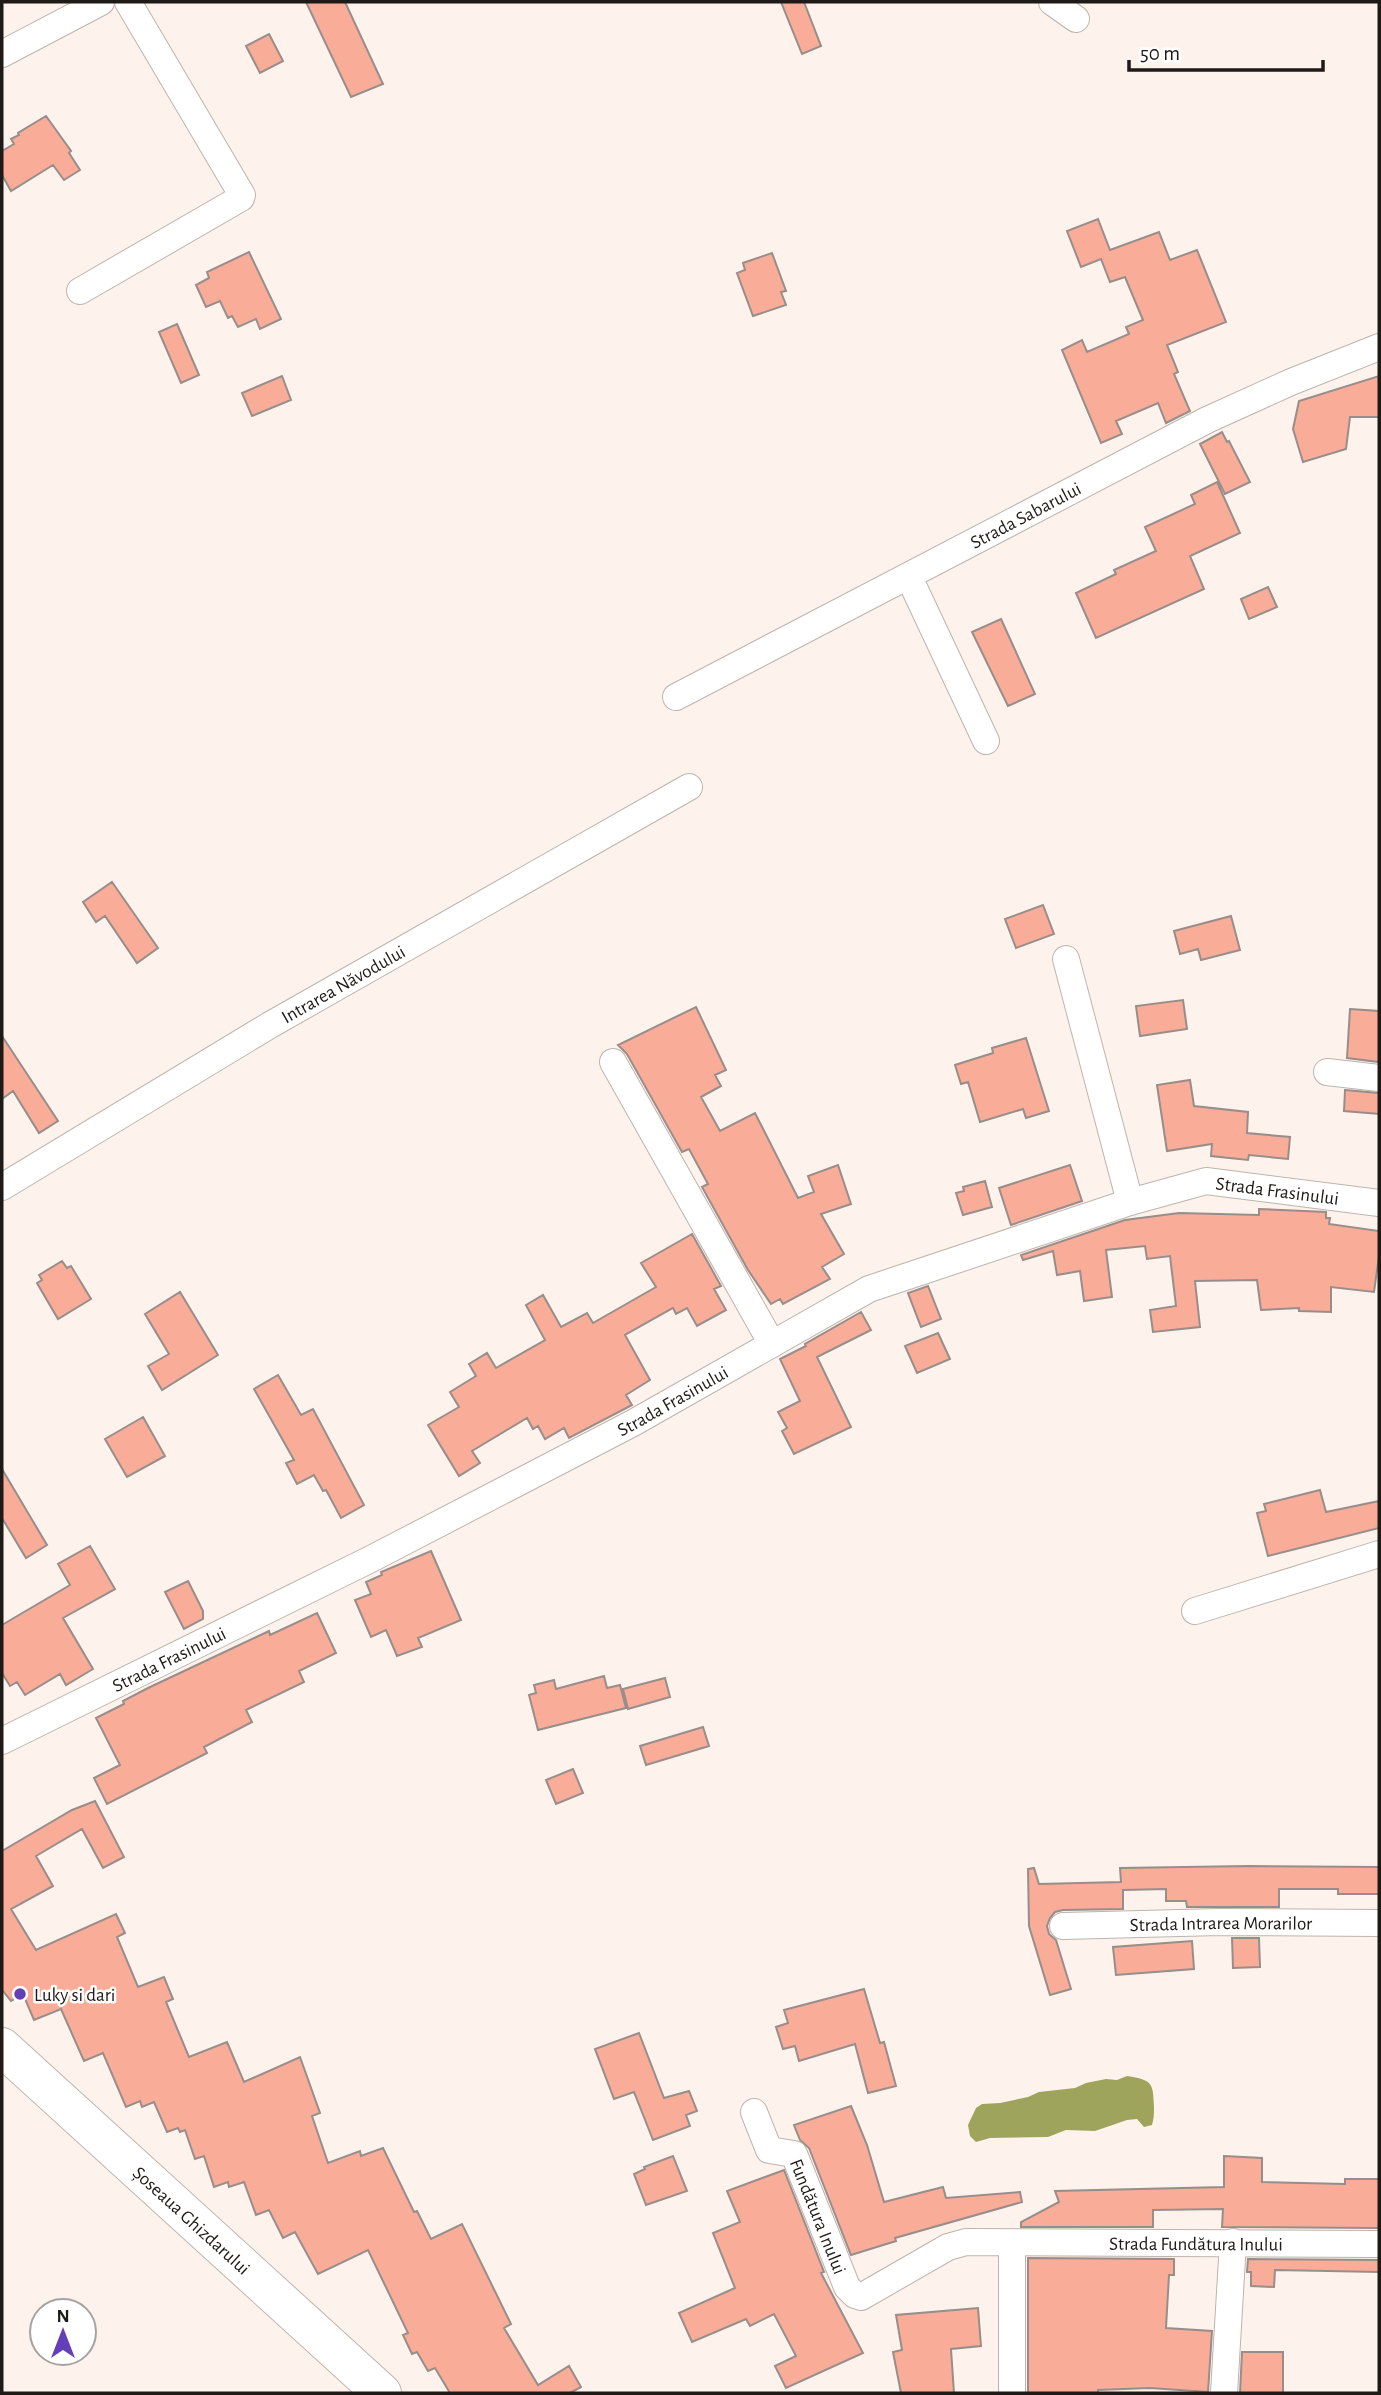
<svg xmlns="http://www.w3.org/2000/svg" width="1381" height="2395" viewBox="0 0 1381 2395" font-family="'Alegreya Sans',sans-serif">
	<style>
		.water { fill: #9fa45d }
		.building { fill: #f9ad99; stroke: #988d8a; stroke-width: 2 }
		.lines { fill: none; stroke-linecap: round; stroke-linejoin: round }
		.street-casing { stroke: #bdb4ad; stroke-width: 28 }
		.secondary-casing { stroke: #bdb4ad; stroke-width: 40 }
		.street { stroke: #fff; stroke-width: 26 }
		.secondary { stroke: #fff; stroke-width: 38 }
		.poi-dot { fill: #6440b8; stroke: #fff; stroke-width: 2.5 }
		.labels { text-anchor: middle; stroke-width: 5; stroke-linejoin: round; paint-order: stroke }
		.street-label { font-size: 19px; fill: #1d1a17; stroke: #fff }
		.poi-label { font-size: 19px; fill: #1d1a17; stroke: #fff; text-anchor: start }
	</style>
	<rect width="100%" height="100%" fill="#fdf3ec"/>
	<path class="water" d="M 1127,2076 C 1153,2080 1153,2083 1154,2107 C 1154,2114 1154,2118 1152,2125 L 1144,2127 L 1137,2119 L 1127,2120 L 1095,2131 L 1066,2130 L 1048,2137 L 990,2138 L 976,2142 L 970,2136 L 968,2125 L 976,2108 L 982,2104 L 1000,2103 L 1028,2097 L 1039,2092 L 1075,2088 L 1086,2083 L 1106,2079 L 1117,2080 Z"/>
	<path class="building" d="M 306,2 L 345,2 L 383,84 L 351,97 Z
		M 781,2 L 804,2 L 821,46 L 802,54 Z
		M 269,34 L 283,61 L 260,73 L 246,46 Z
		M 46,116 L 71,151 L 69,153 L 80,170 L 64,180 L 53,165 L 11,191 L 2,175 L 2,151 L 14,144 L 11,139 L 19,135 L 18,133 Z
		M 1098,219 L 1110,250 L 1159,232 L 1170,260 L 1197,250 L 1226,322 L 1167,345 L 1178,372 L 1174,374 L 1190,411 L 1166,423 L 1158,403 L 1116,421 L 1122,434 L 1101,443 L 1062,350 L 1082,340 L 1087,352 L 1129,334 L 1126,327 L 1143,320 L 1125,277 L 1110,282 L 1101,259 L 1081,267 L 1067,231 Z
		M 249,252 L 281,319 L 260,329 L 256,319 L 238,327 L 232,316 L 228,318 L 220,301 L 206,307 L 196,285 L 209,278 L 207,272 Z
		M 772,253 L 786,291 L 781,292 L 786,305 L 753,316 L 737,273 L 745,270 L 743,263 Z
		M 177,324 L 199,375 L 181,383 L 159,332 Z
		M 282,376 L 291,400 L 252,416 L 242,393 Z
		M 1379,376 L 1379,417 L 1350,417 L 1346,449 L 1303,462 L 1293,429 L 1299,401 Z
		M 1222,432 L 1227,442 L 1229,441 L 1250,482 L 1225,494 L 1200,444 Z
		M 1217,482 L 1240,533 L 1190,556 L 1204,589 L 1096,638 L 1076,593 L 1116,574 L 1114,570 L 1156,551 L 1145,527 L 1195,504 L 1191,495 Z
		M 1268,587 L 1277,607 L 1249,619 L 1241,599 Z
		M 1001,619 L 1035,694 L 1008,706 L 972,632 Z
		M 112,882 L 158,948 L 137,963 L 105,916 L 96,922 L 83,902 Z
		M 1043,905 L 1054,934 L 1016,948 L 1005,919 Z
		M 1231,916 L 1240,950 L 1201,960 L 1198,949 L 1180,954 L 1174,931 Z
		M 1183,1000 L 1187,1029 L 1140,1036 L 1136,1006 Z
		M 696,1007 L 726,1070 L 715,1075 L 721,1086 L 701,1097 L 720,1131 L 755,1113 L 798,1198 L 814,1192 L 808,1176 L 838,1165 L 851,1204 L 821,1214 L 844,1254 L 822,1267 L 830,1279 L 783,1304 L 780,1299 L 771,1304 L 748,1270 L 702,1187 L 708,1184 L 689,1149 L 682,1152 L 627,1054 L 618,1045 Z
		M 1350,1009 L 1379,1011 L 1379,1062 L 1347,1058 Z
		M 2,1036 L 58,1121 L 39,1133 L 13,1091 L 2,1099 Z
		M 1026,1038 L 1049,1111 L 1026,1118 L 1023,1109 L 980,1122 L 968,1082 L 961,1084 L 955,1065 L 993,1053 L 992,1048 Z
		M 1190,1080 L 1194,1106 L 1248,1112 L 1247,1133 L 1290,1137 L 1288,1159 L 1249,1155 L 1248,1160 L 1211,1156 L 1212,1144 L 1167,1151 L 1157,1085 Z
		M 1345,1090 L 1379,1093 L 1379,1114 L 1344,1111 Z
		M 1070,1165 L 1082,1201 L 1011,1225 L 999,1188 Z
		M 985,1181 L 992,1207 L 963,1215 L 956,1193 L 964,1191 L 963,1187 Z
		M 1259,1209 L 1326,1212 L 1326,1218 L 1330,1218 L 1329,1224 L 1379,1231 L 1379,1256 L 1374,1292 L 1331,1287 L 1331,1312 L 1299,1311 L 1299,1308 L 1261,1310 L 1257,1280 L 1195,1281 L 1200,1327 L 1153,1332 L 1150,1310 L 1176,1306 L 1170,1256 L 1147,1259 L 1145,1246 L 1106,1250 L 1112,1297 L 1084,1301 L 1080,1271 L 1057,1275 L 1053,1251 L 1023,1260 L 1021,1255 L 1125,1220 L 1179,1213 L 1259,1215 Z
		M 692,1234 L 721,1286 L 714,1289 L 726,1310 L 697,1326 L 687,1308 L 676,1314 L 673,1308 L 625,1335 L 650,1380 L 626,1395 L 632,1405 L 569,1438 L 564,1428 L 545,1439 L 538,1426 L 533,1429 L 527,1418 L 472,1451 L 480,1463 L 459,1476 L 428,1425 L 459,1407 L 450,1392 L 476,1376 L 469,1364 L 487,1353 L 496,1368 L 545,1340 L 526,1305 L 543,1295 L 561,1327 L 587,1313 L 593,1323 L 656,1287 L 641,1263 Z
		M 62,1261 L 67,1268 L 71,1266 L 91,1299 L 58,1319 L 37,1283 L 42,1280 L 39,1275 Z
		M 928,1286 L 941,1319 L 921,1327 L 908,1293 Z
		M 180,1292 L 218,1355 L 162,1390 L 148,1366 L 169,1354 L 145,1314 Z
		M 861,1312 L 871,1330 L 817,1357 L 851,1427 L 794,1454 L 782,1431 L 787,1428 L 778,1412 L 800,1401 L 780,1359 L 806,1346 L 805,1344 Z
		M 938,1333 L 950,1359 L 917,1373 L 905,1346 Z
		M 278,1375 L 301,1415 L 313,1409 L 364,1505 L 341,1518 L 326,1490 L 323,1491 L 314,1475 L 297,1484 L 286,1463 L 294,1460 L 254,1389 Z
		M 143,1417 L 165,1456 L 127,1477 L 105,1439 Z
		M 2,1469 L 47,1545 L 26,1558 L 2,1518 Z
		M 1320,1490 L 1326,1512 L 1379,1501 L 1379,1528 L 1268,1556 L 1257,1513 L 1266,1511 L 1264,1504 Z
		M 90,1546 L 115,1589 L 63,1618 L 93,1669 L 66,1685 L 60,1674 L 25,1695 L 17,1682 L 10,1686 L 2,1673 L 2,1625 L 70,1585 L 58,1564 Z
		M 431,1551 L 461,1620 L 418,1638 L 422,1647 L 397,1656 L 386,1630 L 371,1637 L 355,1600 L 371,1594 L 366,1582 L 382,1575 L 381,1572 Z
		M 188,1581 L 203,1611 L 203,1619 L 184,1629 L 165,1592 Z
		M 317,1613 L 336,1653 L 299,1671 L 304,1682 L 246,1710 L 252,1722 L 204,1747 L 207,1753 L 107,1804 L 94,1778 L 120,1765 L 96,1718 L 124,1704 L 123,1701 L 148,1688 L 269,1631 L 270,1635 Z
		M 604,1676 L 607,1688 L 620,1685 L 626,1708 L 538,1730 L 529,1695 L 536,1693 L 534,1685 L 554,1680 L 556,1689 Z
		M 665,1678 L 670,1697 L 628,1709 L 623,1689 Z
		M 703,1727 L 709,1746 L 646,1765 L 640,1746 Z
		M 573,1769 L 583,1793 L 556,1804 L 546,1780 Z
		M 95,1801 L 124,1857 L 103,1868 L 82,1829 L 36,1856 L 53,1886 L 11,1909 L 36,1950 L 116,1914 L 125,1933 L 117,1937 L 138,1987 L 164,1977 L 173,1999 L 166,2002 L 189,2057 L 227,2042 L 244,2082 L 300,2057 L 320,2113 L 312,2116 L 328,2163 L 360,2151 L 361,2156 L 383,2148 L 414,2212 L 417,2211 L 431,2239 L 462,2224 L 511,2324 L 504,2328 L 538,2385 L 569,2366 L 581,2387 L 570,2393 L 450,2393 L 435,2368 L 428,2371 L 417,2352 L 412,2354 L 403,2335 L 408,2333 L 368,2250 L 318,2274 L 295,2232 L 283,2238 L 269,2210 L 256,2215 L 244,2182 L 229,2187 L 228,2182 L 214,2187 L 204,2156 L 195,2159 L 185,2130 L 180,2132 L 178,2128 L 167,2132 L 154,2102 L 142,2107 L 140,2101 L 126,2107 L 103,2053 L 84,2061 L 61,2009 L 34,2020 L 23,1994 L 11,2001 L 2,1990 L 2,1851 L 72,1810 Z
		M 1249,1866 L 1379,1867 L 1379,1894 L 1338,1894 L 1338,1889 L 1279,1889 L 1279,1907 L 1187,1907 L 1186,1901 L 1166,1901 L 1166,1889 L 1123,1890 L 1123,1909 L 1063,1910 L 1055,1912 L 1050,1918 L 1047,1926 L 1049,1934 L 1056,1940 L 1071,1989 L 1050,1995 L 1029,1926 L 1028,1869 L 1034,1868 L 1039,1884 L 1121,1882 L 1120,1868 Z
		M 1232,1938 L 1259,1938 L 1260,1967 L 1233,1968 Z
		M 1192,1941 L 1194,1969 L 1116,1975 L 1113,1947 Z
		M 864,1989 L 880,2043 L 884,2042 L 896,2086 L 868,2093 L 855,2044 L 799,2061 L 795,2046 L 783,2049 L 776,2027 L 788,2023 L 784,2010 Z
		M 639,2033 L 664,2098 L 689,2091 L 697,2111 L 686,2115 L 690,2126 L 653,2140 L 634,2092 L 614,2099 L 595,2049 Z
		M 851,2106 L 867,2145 L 884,2202 L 943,2187 L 946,2198 L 1020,2192 L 1022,2202 L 895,2238 L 896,2241 L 851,2255 L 809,2148 L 800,2140 L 794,2125 Z
		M 673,2156 L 687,2191 L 646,2205 L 634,2174 L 645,2169 L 644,2167 Z
		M 1224,2156 L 1262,2158 L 1262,2182 L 1345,2184 L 1345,2179 L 1379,2179 L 1379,2228 L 1222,2227 L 1223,2209 L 1153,2210 L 1153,2227 L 1021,2227 L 1021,2222 L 1059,2202 L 1055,2191 L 1224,2187 Z
		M 784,2170 L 824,2272 L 821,2273 L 863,2353 L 786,2388 L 775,2366 L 796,2356 L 774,2314 L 750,2326 L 746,2319 L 692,2342 L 679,2313 L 735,2288 L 713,2233 L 740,2222 L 727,2191 Z
		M 1028,2258 L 1174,2259 L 1174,2275 L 1169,2275 L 1166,2328 L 1212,2331 L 1208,2392 L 1150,2388 L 1098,2390 L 1098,2393 L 1028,2393 Z
		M 1248,2259 L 1379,2260 L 1379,2272 L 1275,2270 L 1274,2287 L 1251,2286 L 1251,2272 L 1247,2272 Z
		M 978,2308 L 981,2346 L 951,2349 L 954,2393 L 901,2393 L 893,2352 L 902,2350 L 896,2315 Z
		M 1242,2352 L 1283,2352 L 1283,2393 L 1240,2393 Z"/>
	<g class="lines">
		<g class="street-casing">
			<g id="street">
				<path d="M 1052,2 L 1076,19"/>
				<path d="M 2,54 L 101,2"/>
				<path d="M 80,291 L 241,198 L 242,195 L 128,2"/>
				<path d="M 909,577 L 986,741"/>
				<path id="s1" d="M 676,697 L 1207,420 L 1291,382 L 1379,347"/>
				<path d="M 1066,959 L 1130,1202"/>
				<path d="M 613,1062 L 772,1344"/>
				<path d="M 1327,1072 L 1379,1078"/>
				<path id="s2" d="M 2,1187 L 270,1025 L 689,787"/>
				<path d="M 1195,1611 L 1379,1554"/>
				<path id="s3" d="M 2,1741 L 369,1560 L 633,1423 L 869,1289 L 1130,1202 L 1206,1181 L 1379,1203"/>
				<path id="s4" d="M 1063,1926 L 1219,1922 L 1379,1923"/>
				<path id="s5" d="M 754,2112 L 769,2150 L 794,2154 L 847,2287 L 855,2295 L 861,2297 L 948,2247 L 966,2242 L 1379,2244"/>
				<path d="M 1012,2243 L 1012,2393"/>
				<path d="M 1224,2393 L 1233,2242"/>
			</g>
		</g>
		<g class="secondary-casing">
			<g id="secondary">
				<path id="s6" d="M 2,2047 L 382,2393"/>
			</g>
		</g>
		<use href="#street" class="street"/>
		<use href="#secondary" class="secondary"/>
	</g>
	<circle class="poi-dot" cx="20" cy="1994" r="7"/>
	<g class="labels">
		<g class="street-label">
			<text dy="7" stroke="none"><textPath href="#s1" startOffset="394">Strada Sabarului</textPath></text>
			<text dy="7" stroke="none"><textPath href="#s2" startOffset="397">Intrarea Năvodului</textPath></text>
			<text dy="7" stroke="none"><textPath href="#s3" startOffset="1404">Strada Frasinului</textPath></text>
			<text dy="7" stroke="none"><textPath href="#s3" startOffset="752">Strada Frasinului</textPath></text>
			<text dy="7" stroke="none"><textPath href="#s3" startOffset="186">Strada Frasinului</textPath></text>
			<text dy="7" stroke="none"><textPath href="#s4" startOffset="158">Strada Intrarea Morarilor</textPath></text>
			<text dy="7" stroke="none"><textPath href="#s5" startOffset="133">Fundătura Inului</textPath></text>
			<text dy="7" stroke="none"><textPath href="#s6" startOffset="257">Șoseaua Ghizdarului</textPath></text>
			<text dy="7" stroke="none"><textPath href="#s5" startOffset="576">Strada Fundătura Inului</textPath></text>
		</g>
		<g class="poi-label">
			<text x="34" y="2001">Luky si dari</text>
		</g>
	</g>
	<rect width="1381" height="2395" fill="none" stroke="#1d1a17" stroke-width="7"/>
	<g transform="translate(63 2332)"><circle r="33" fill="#ffffff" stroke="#a5a3a2" stroke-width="2"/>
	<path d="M0-5L12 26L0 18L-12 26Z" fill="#6440b8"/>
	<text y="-10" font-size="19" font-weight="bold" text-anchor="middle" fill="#1d1a17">N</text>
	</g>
	<path d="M1129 60v10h194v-10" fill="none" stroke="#1d1a17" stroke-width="3.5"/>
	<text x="1140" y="60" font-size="21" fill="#1d1a17" stroke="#ffffff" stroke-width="5" paint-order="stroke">50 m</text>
</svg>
